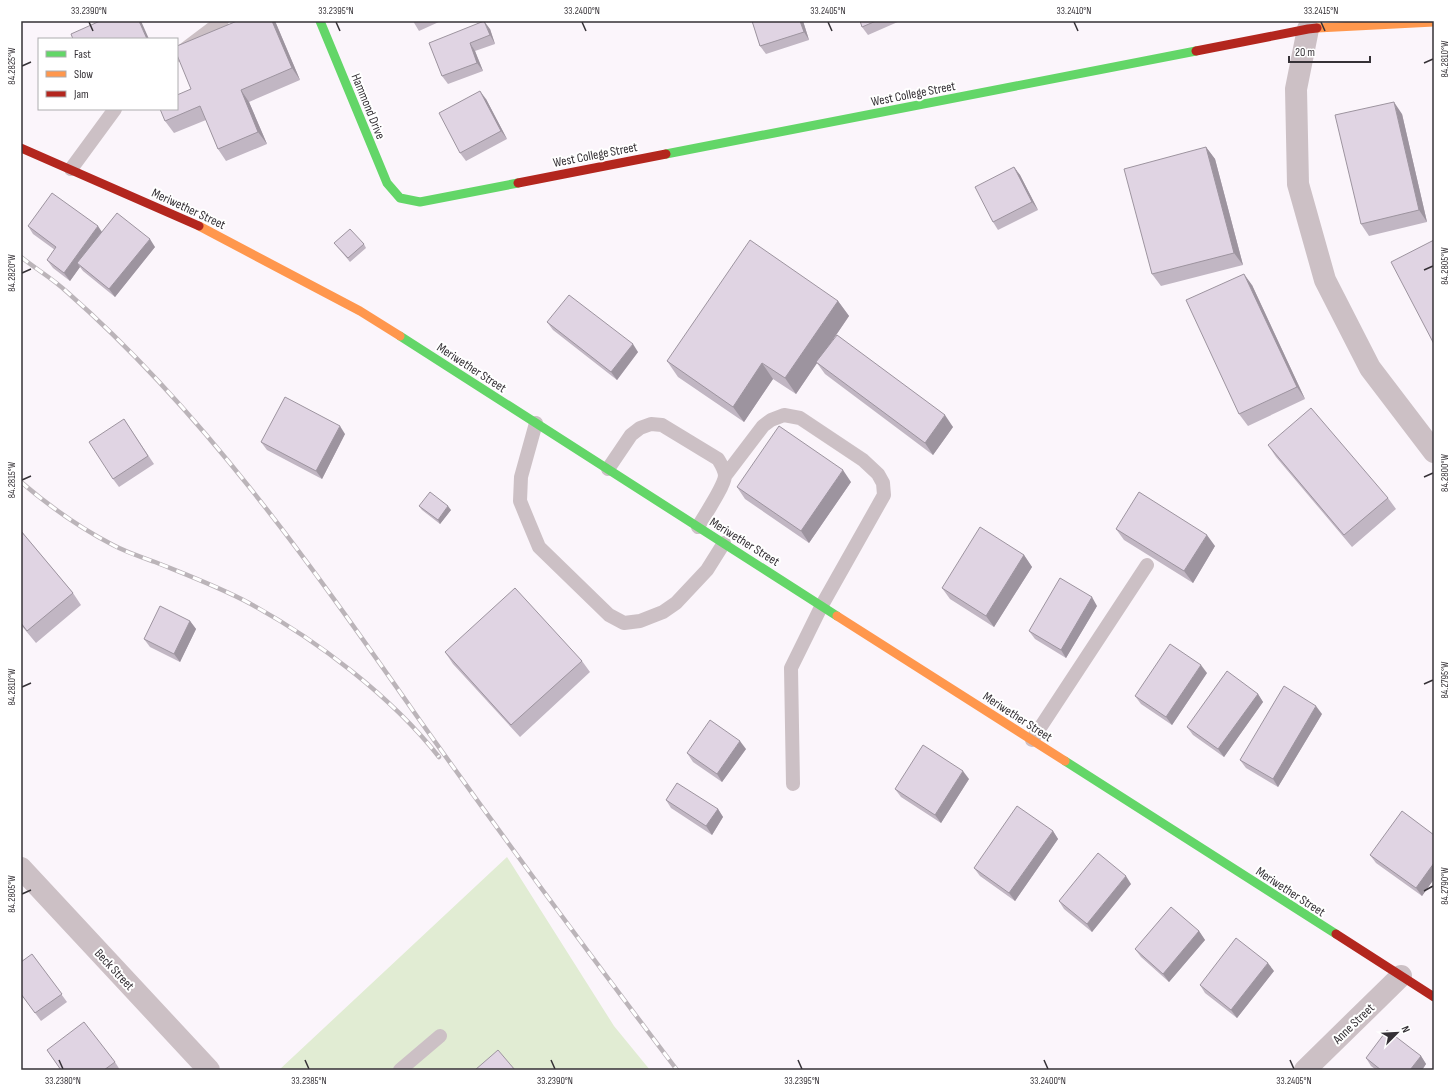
<svg xmlns="http://www.w3.org/2000/svg" width="1455" height="1091" viewBox="0 0 1455 1091" font-family="'Sofia Sans Condensed',sans-serif">
	<style>
		.green { fill: #e1ecd3 }
		.lines { fill: none; stroke-linecap: round; stroke-linejoin: round }
		.lane { stroke: #ccc0c5; stroke-width: 14 }
		.street { stroke: #ccc0c5; stroke-width: 22 }
		.fast { stroke: #63d668; stroke-width: 9 }
		.slow { stroke: #ff974d; stroke-width: 9 }
		.jam { stroke: #b3261e; stroke-width: 9 }
		.rail-casing { stroke: #bbb4b9; stroke-width: 4.5 }
		.rail { stroke: #fff; stroke-width: 3; stroke-dasharray: 9; stroke-linecap: butt }
		.wall { fill: #c1b6c3 }
		.shaded-wall { fill: #9d949f }
		.building { fill: #e0d4e3; stroke: #9d949f }
		.ticks { fill: none; stroke: #353136; stroke-width: 1.5 }
		.labels { text-anchor: middle; stroke-width: 4; stroke-linejoin: round; paint-order: stroke }
		.street-label { font-size: 13px; fill: #353136; stroke: #fff }
		.neatline { fill: none; stroke: #353136; stroke-width: 1.5 }
		.ticks-label { font-size: 10px; text-anchor: middle; fill: #353136 }
	</style>
	<rect width="100%" height="100%" fill="#fbf5fb"/>
	<path class="green" d="M 507,857 L 614,1026 L 650,1070 L 279,1070 Z"/>
	<g class="lines">
		<path class="lane" d="M 177,55 L 222,21
			M 71,169 L 115,109
			M 536,423 L 521,477 L 520,501 L 529,523 L 539,547 L 609,615 L 624,623 L 640,621 L 663,612 L 676,603 L 707,570 L 724,543
			M 608,469 L 631,435 L 640,428 L 651,424 L 662,425 L 718,459 C 721,464 725,470 725,476 C 724,487 704,516 698,527
			M 725,476 L 763,426 L 771,420 L 784,415 L 800,418 L 863,460 L 878,474 L 883,483 L 884,495 L 822,605 L 791,668 L 793,784
			M 1032,740 L 1147,565
			M 400,1070 L 440,1036"/>
		<path class="street" d="M 1308,29 L 1296,89 L 1298,184 L 1325,280 L 1370,368 L 1434,452
			M 21,868 L 209,1070
			M 1305,1070 L 1401,976"/>
		<path class="fast" d="M 320,21 L 387,183 L 400,198 L 420,202 L 518,183
			M 666,154 L 1196,51
			M 400,336 L 837,616
			M 1065,761 L 1336,934"/>
		<path class="slow" d="M 1317,28 L 1434,22
			M 199,226 L 360,311 L 400,336
			M 837,616 L 1065,761"/>
		<path class="jam" d="M 1196,51 L 1308,29 L 1317,28
			M 21,148 L 199,226
			M 518,183 L 666,154
			M 1336,934 L 1434,997"/>
		<g class="rail-casing">
			<path id="rail" d="M 21,257 C 36,269 53,279 67,292 C 207,415 315,571 421,722 C 505,840 590,955 677,1070
				M 21,482 C 49,506 80,528 113,545 C 126,552 141,557 155,562 C 187,575 219,587 249,603 C 317,640 391,696 439,757"/>
		</g>
		<use href="#rail" class="rail"/>
	</g>
	<path class="wall" d="M 275,21 L 300,80 L 249,102 L 267,144 L 226,161 L 218,149 L 206,120 L 174,133 L 165,121 L 191,89 Z
		M 413,21 L 441,21 L 419,31 Z
		M 752,21 L 803,21 L 809,40 L 766,54 L 760,46 Z
		M 860,21 L 900,21 L 868,35 L 862,27 Z
		M 490,29 L 495,44 L 475,51 L 483,71 L 448,84 L 442,76 L 429,43 Z
		M 486,99 L 507,139 L 466,161 L 460,153 Z
		M 1402,114 L 1427,222 L 1369,236 L 1361,224 Z
		M 1206,147 L 1215,159 L 1243,265 L 1161,286 L 1152,274 Z
		M 1014,167 L 1020,175 L 1038,210 L 998,230 L 993,222 Z
		M 28,226 L 102,232 L 155,247 L 115,297 L 83,271 L 80,267 L 70,281 L 53,268 L 47,260 L 55,250 L 33,234 Z
		M 334,243 L 364,244 L 366,248 L 350,262 Z
		M 1252,285 L 1305,399 L 1248,426 L 1239,414 Z
		M 838,301 L 849,316 L 828,347 L 953,427 L 933,455 L 825,374 L 817,363 L 796,394 L 773,379 L 744,422 L 678,377 L 667,361 Z
		M 547,322 L 638,352 L 617,380 L 553,330 Z
		M 124,419 L 154,464 L 119,487 L 113,479 Z
		M 345,434 L 322,479 L 267,450 L 261,442 Z
		M 1268,445 L 1388,498 L 1396,509 L 1352,547 L 1276,457 Z
		M 851,482 L 809,543 L 745,499 L 737,487 Z
		M 419,506 L 451,510 L 440,524 L 422,510 Z
		M 1116,529 L 1215,546 L 1193,583 L 1124,540 Z
		M 21,531 L 73,593 L 81,605 L 36,643 L 21,625 Z
		M 1024,555 L 1032,567 L 994,627 L 950,599 L 942,588 Z
		M 1097,606 L 1066,658 L 1035,639 L 1029,631 Z
		M 190,621 L 196,629 L 180,662 L 150,647 L 144,639 Z
		M 445,652 L 582,661 L 590,672 L 520,737 L 453,664 Z
		M 1207,673 L 1172,725 L 1141,704 L 1135,696 Z
		M 1258,694 L 1263,702 L 1224,757 L 1193,735 L 1187,727 Z
		M 1322,714 L 1278,787 L 1246,768 L 1240,760 Z
		M 746,749 L 722,782 L 693,762 L 687,753 Z
		M 969,779 L 941,823 L 901,797 L 895,789 Z
		M 666,800 L 718,809 L 723,817 L 712,835 L 671,808 Z
		M 1053,831 L 1058,839 L 1015,901 L 980,876 L 974,868 Z
		M 1434,835 L 1434,879 L 1422,896 L 1376,863 L 1370,855 Z
		M 1131,884 L 1092,932 L 1064,909 L 1059,901 Z
		M 1199,931 L 1205,940 L 1169,982 L 1141,957 L 1135,949 Z
		M 32,954 L 67,1002 L 41,1021 L 21,994 Z
		M 1274,971 L 1237,1018 L 1205,993 L 1200,985 Z
		M 47,1050 L 115,1062 L 120,1070 L 61,1070 Z
		M 1421,1056 L 1426,1064 L 1422,1070 L 1376,1070 L 1371,1066 L 1366,1058 Z"/>
	<path class="shaded-wall" d="M 139,21 L 141,21 L 149,39 L 147,39 Z
		M 272,21 L 275,21 L 300,80 L 292,68 Z
		M 484,21 L 490,29 L 495,44 L 490,35 Z
		M 800,21 L 803,21 L 809,40 L 804,32 Z
		M 470,43 L 475,51 L 483,71 L 477,63 Z
		M 241,90 L 249,102 L 267,144 L 258,132 Z
		M 480,91 L 486,99 L 507,139 L 501,131 Z
		M 1394,102 L 1402,114 L 1427,222 L 1419,210 Z
		M 1206,147 L 1215,159 L 1243,265 L 1234,253 Z
		M 1014,167 L 1020,175 L 1038,210 L 1032,202 Z
		M 98,226 L 104,235 L 77,263 L 80,267 L 70,281 L 64,273 Z
		M 150,239 L 155,247 L 115,297 L 109,289 Z
		M 1244,274 L 1252,285 L 1305,399 L 1297,387 Z
		M 838,301 L 849,316 L 796,394 L 785,378 Z
		M 633,344 L 638,352 L 617,380 L 611,372 Z
		M 762,363 L 773,379 L 744,422 L 733,407 Z
		M 945,415 L 953,427 L 933,455 L 925,443 Z
		M 340,426 L 345,434 L 322,479 L 316,471 Z
		M 843,470 L 851,482 L 809,543 L 801,531 Z
		M 448,506 L 451,510 L 440,524 L 438,520 Z
		M 1207,535 L 1215,546 L 1193,583 L 1184,571 Z
		M 1024,555 L 1032,567 L 994,627 L 986,616 Z
		M 1092,597 L 1097,606 L 1066,658 L 1061,650 Z
		M 190,621 L 196,629 L 180,662 L 174,654 Z
		M 1201,665 L 1207,673 L 1172,725 L 1166,717 Z
		M 1258,694 L 1263,702 L 1224,757 L 1218,749 Z
		M 1316,706 L 1322,714 L 1278,787 L 1273,779 Z
		M 740,741 L 746,749 L 722,782 L 717,774 Z
		M 963,771 L 969,779 L 941,823 L 935,815 Z
		M 718,809 L 723,817 L 712,835 L 706,826 Z
		M 1053,831 L 1058,839 L 1015,901 L 1009,893 Z
		M 1434,863 L 1434,879 L 1422,896 L 1416,888 Z
		M 1126,876 L 1131,884 L 1092,932 L 1087,924 Z
		M 1199,931 L 1205,940 L 1169,982 L 1163,974 Z
		M 1268,963 L 1274,971 L 1237,1018 L 1231,1010 Z
		M 1421,1056 L 1426,1064 L 1422,1070 L 1410,1070 Z"/>
	<path class="building" d="M 100,21 L 139,21 L 147,39 L 73,39 L 71,34 Z
		M 237,21 L 272,21 L 292,68 L 241,90 L 258,132 L 218,149 L 200,106 L 165,121 L 160,109 L 177,109 L 177,95 L 191,89 L 177,55 L 177,46 Z
		M 484,21 L 490,35 L 470,43 L 477,63 L 442,76 L 429,43 Z
		M 752,21 L 800,21 L 804,32 L 760,46 Z
		M 860,21 L 876,21 L 862,27 Z
		M 480,91 L 501,131 L 460,153 L 439,113 Z
		M 1394,102 L 1419,210 L 1361,224 L 1335,115 Z
		M 1206,147 L 1234,253 L 1152,274 L 1124,169 Z
		M 1014,167 L 1032,202 L 993,222 L 975,187 Z
		M 52,193 L 98,226 L 64,273 L 47,260 L 56,247 L 28,226 Z
		M 117,213 L 150,239 L 109,289 L 77,263 Z
		M 350,229 L 364,244 L 348,258 L 334,243 Z
		M 750,240 L 838,301 L 785,378 L 762,363 L 733,407 L 667,361 Z
		M 1434,240 L 1434,344 L 1391,262 Z
		M 1244,274 L 1297,387 L 1239,414 L 1186,300 Z
		M 569,295 L 633,344 L 611,372 L 547,322 Z
		M 837,335 L 945,415 L 925,443 L 816,362 Z
		M 285,397 L 340,426 L 316,471 L 261,442 Z
		M 1311,408 L 1388,498 L 1344,535 L 1268,445 Z
		M 124,419 L 148,456 L 113,479 L 89,442 Z
		M 779,426 L 843,470 L 801,531 L 737,487 Z
		M 430,492 L 448,506 L 438,520 L 419,506 Z
		M 1139,492 L 1207,535 L 1184,571 L 1116,529 Z
		M 980,527 L 1024,555 L 986,616 L 942,588 Z
		M 21,531 L 73,593 L 27,631 L 21,623 Z
		M 1060,578 L 1092,597 L 1061,650 L 1029,631 Z
		M 515,588 L 582,661 L 511,725 L 445,652 Z
		M 160,606 L 190,621 L 174,654 L 144,639 Z
		M 1170,644 L 1201,665 L 1166,717 L 1135,696 Z
		M 1227,671 L 1258,694 L 1218,749 L 1187,727 Z
		M 1284,686 L 1316,706 L 1273,779 L 1240,760 Z
		M 710,720 L 740,741 L 717,774 L 687,753 Z
		M 923,745 L 963,771 L 935,815 L 895,789 Z
		M 677,783 L 718,809 L 706,826 L 666,800 Z
		M 1017,806 L 1053,831 L 1009,893 L 974,868 Z
		M 1402,811 L 1434,835 L 1434,863 L 1416,888 L 1370,855 Z
		M 1098,853 L 1126,876 L 1087,924 L 1059,901 Z
		M 1171,907 L 1199,931 L 1163,974 L 1135,949 Z
		M 1236,938 L 1268,963 L 1231,1010 L 1200,985 Z
		M 32,954 L 62,994 L 35,1013 L 21,994 L 21,962 Z
		M 84,1022 L 115,1062 L 104,1070 L 61,1070 L 47,1050 Z
		M 1387,1030 L 1421,1056 L 1410,1070 L 1381,1070 L 1366,1058 Z
		M 498,1050 L 515,1070 L 475,1070 Z"/>
	<path class="ticks" d="M 89,22 L 93,31M 336,22 L 340,31M 582,22 L 586,31M 828,22 L 832,31M 1074,22 L 1078,31M 1321,22 L 1325,31M 1424,63 L 1433,59M 22,66 L 31,62M 1424,270 L 1433,266M 22,273 L 31,269M 1424,477 L 1433,473M 22,480 L 31,476M 1424,684 L 1433,680M 22,687 L 31,683M 1424,891 L 1433,886M 22,894 L 31,890M 59,1060 L 63,1069M 305,1060 L 309,1069M 551,1060 L 555,1069M 798,1060 L 802,1069M 1044,1060 L 1048,1069M 1290,1060 L 1294,1069"/>
	<g class="labels">
		<g class="street-label">
			<text transform="translate(913 93) rotate(-11)" y="5">West College Street</text>
			<text transform="translate(369 106) rotate(68)" y="5">Hammond Drive</text>
			<text transform="translate(595 154) rotate(-11)" y="5">West College Street</text>
			<text transform="translate(189 208) rotate(25)" y="5">Meriwether Street</text>
			<text transform="translate(472 367) rotate(33)" y="5">Meriwether Street</text>
			<text transform="translate(745 541) rotate(32)" y="5">Meriwether Street</text>
			<text transform="translate(1018 716) rotate(33)" y="5">Meriwether Street</text>
			<text transform="translate(1291 891) rotate(33)" y="5">Meriwether Street</text>
			<text transform="translate(115 969) rotate(47)" y="5">Beck Street</text>
			<text transform="translate(1353 1023) rotate(-44)" y="5">Anne Street</text>
		</g>
	</g>
	<rect width="1455" height="1091" fill="none" stroke="#ffffff" stroke-width="44"/>
	<rect x="38" y="38" width="140" height="72" fill="#ffffff" stroke="#aeadaf"/>
	<rect x="46" y="51" width="20" height="6" fill="#63d668" stroke="#aeadaf"/>
	<text x="74" y="58" font-size="12" fill="#353136">Fast</text>
	<rect x="46" y="71" width="20" height="6" fill="#ff974d" stroke="#aeadaf"/>
	<text x="74" y="78" font-size="12" fill="#353136">Slow</text>
	<rect x="46" y="91" width="20" height="6" fill="#b3261e" stroke="#aeadaf"/>
	<text x="74" y="98" font-size="12" fill="#353136">Jam</text>
	<g transform="translate(1397 1033) rotate(66)" stroke="#ffffff" stroke-width="3" paint-order="stroke">
	<path d="M0-3L7 15L0 10L-7 15Z" fill="#353136"/>
	<text y="-6" font-size="11" font-weight="bold" text-anchor="middle" fill="#353136">N</text>
	</g>
	<path d="M1289 56v6h81v-6" fill="none" stroke="#353136" stroke-width="2"/>
	<text x="1295" y="56" font-size="12" fill="#353136" stroke="#ffffff" stroke-width="3" paint-order="stroke">20 m</text>
	<rect x="22" y="22" width="1411" height="1047" class="neatline"/>
	<g class="ticks-label">
		<text x="89" y="14">33.2390°N</text>
		<text x="336" y="14">33.2395°N</text>
		<text x="582" y="14">33.2400°N</text>
		<text x="828" y="14">33.2405°N</text>
		<text x="1074" y="14">33.2410°N</text>
		<text x="1321" y="14">33.2415°N</text>
		<text transform="translate(1444 59) rotate(-90)" y="4">84.2810°W</text>
		<text transform="translate(11 66) rotate(-90)" y="4">84.2825°W</text>
		<text transform="translate(1444 266) rotate(-90)" y="4">84.2805°W</text>
		<text transform="translate(11 273) rotate(-90)" y="4">84.2820°W</text>
		<text transform="translate(1444 473) rotate(-90)" y="4">84.2800°W</text>
		<text transform="translate(11 480) rotate(-90)" y="4">84.2815°W</text>
		<text transform="translate(1444 680) rotate(-90)" y="4">84.2795°W</text>
		<text transform="translate(11 687) rotate(-90)" y="4">84.2810°W</text>
		<text transform="translate(1444 886) rotate(-90)" y="4">84.2790°W</text>
		<text transform="translate(11 894) rotate(-90)" y="4">84.2805°W</text>
		<text x="63" y="1084">33.2380°N</text>
		<text x="309" y="1084">33.2385°N</text>
		<text x="555" y="1084">33.2390°N</text>
		<text x="802" y="1084">33.2395°N</text>
		<text x="1048" y="1084">33.2400°N</text>
		<text x="1294" y="1084">33.2405°N</text>
	</g>
</svg>
